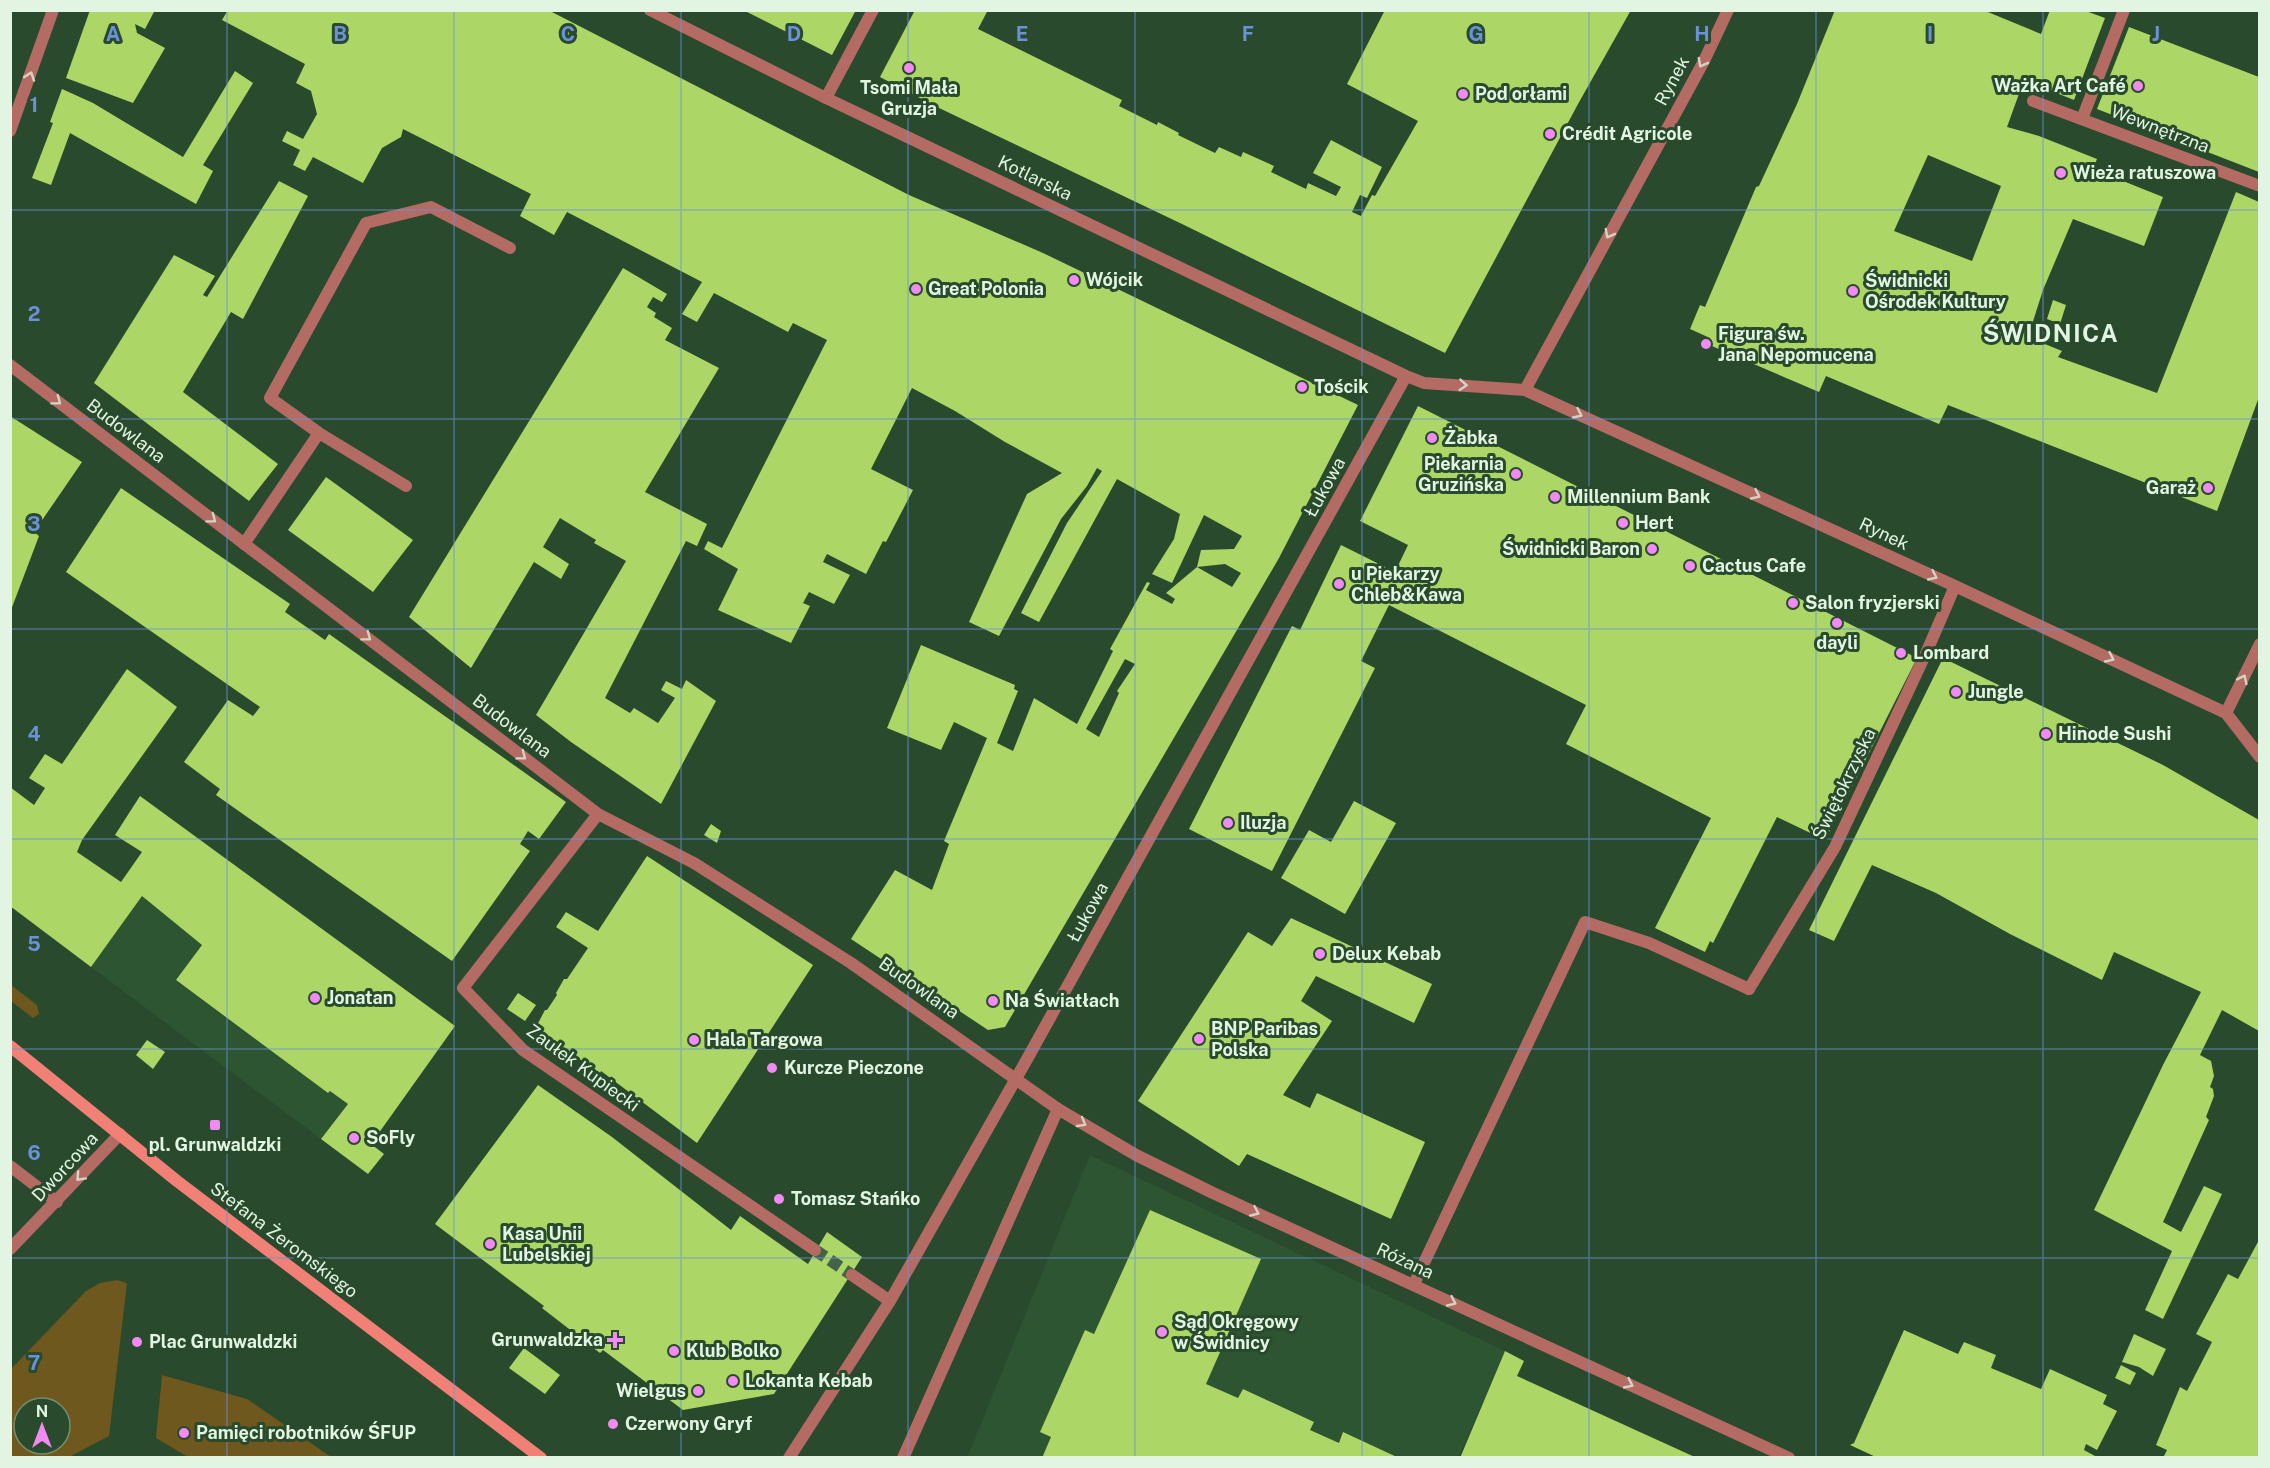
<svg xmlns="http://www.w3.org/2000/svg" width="2270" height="1468" viewBox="0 0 2270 1468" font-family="'Public Sans',sans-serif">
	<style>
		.built { fill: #2d5532 }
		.green { fill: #6f581d; fill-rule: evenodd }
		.building { fill: #acd666; fill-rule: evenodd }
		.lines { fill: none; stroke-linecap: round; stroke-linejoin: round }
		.street-tunnel { stroke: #456447; stroke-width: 12; stroke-dasharray: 12 6; stroke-linecap: butt }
		.lane { stroke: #b36b64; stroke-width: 12 }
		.street { stroke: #b36b64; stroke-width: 12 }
		.secondary { stroke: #f18076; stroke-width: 12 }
		.oneway { stroke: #d6d2c2 }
		.grid { fill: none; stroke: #6b91dc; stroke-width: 1.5; stroke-opacity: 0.55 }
		.poi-dot { fill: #f28af3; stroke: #294a2c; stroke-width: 2 }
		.labels { text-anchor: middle; stroke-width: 6; stroke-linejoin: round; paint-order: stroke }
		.street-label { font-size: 18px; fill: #e1f5e2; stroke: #294a2c }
		.poi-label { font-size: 18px; font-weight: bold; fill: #e1f5e2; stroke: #294a2c; text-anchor: start }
		.district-label { font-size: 24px; font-weight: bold; letter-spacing: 1.5px; fill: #e1f5e2; stroke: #294a2c }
		.grid-label { font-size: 20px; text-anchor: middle; font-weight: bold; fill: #6b91dc; stroke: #294a2c; stroke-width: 6; stroke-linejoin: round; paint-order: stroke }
	</style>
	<rect width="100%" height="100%" fill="#294a2c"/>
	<path class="built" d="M 142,896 L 202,945 L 176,981 L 328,1093 L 330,1091 L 348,1104 L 321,1139 L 91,967 Z
		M 1090,1155 L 1505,1351 L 1459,1457 L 967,1458 Z"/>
	<path class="green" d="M 11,985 L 37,1005 L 39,1014 L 33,1018 L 11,1001 Z
		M 117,1280 L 127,1283 L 109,1436 L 69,1457 L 11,1456 L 11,1369 L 86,1291 L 100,1283 ZM 24,1408 L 60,1408 L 60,1444 L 24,1444 Z
		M 162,1375 L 247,1399 L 331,1457 L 188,1457 L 156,1438 Z"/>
	<path class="building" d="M 90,10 L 155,10 L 145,29 L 135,24 L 137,33 L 165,48 L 133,103 L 66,78 Z
		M 228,10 L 548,10 L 909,195 L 1043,253 L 1358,405 L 1279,558 L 1005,1027 L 988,1030 L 851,939 L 895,870 L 932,890 L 949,844 L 944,841 L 987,738 L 954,722 L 941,750 L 887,728 L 921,645 L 1015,685 L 1014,689 L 1018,691 L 997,743 L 1013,751 L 1034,698 L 1077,724 L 1113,651 L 1110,649 L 1147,582 L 1150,583 L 1146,590 L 1172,604 L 1175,599 L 1166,593 L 1197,567 L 1201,550 L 1234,549 L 1242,536 L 1204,515 L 1172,583 L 1152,574 L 1174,539 L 1180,514 L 1117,479 L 1039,622 L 1021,613 L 1067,523 L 1102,471 L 1097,468 L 1087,486 L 1061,519 L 999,636 L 969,622 L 1027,494 L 1062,473 L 1005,442 L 955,411 L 912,388 L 871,469 L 913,490 L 886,542 L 883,541 L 866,574 L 827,554 L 823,562 L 850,575 L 834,604 L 809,592 L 803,603 L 810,606 L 791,643 L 718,610 L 738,569 L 704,549 L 708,541 L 722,548 L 827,340 L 793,323 L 788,332 L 714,293 L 697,322 L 682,314 L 702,282 L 567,212 L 554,235 L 520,216 L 531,194 L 403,129 L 401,137 L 382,148 L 363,183 L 313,157 L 305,171 L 293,165 L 300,150 L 282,141 L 287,131 L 303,139 L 317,114 L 311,91 L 296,83 L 305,64 L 222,20 ZM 1225,564 L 1241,573 L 1232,587 L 1197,567 ZM 1125,659 L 1135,664 L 1117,691 L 1119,693 L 1099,737 L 1086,729 Z
		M 743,10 L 856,10 L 832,55 Z
		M 915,10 L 988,10 L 978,29 L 1122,100 L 1119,106 L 1157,125 L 1158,122 L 1179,133 L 1178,135 L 1215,153 L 1219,147 L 1241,157 L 1243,152 L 1274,166 L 1271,172 L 1306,189 L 1308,183 L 1336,196 L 1341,187 L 1313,173 L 1331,140 L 1382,167 L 1367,198 L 1360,195 L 1352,212 L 1361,216 L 1372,195 L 1375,196 L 1418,121 L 1347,84 L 1385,10 L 1631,10 L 1578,104 L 1445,353 L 1182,224 L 937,107 L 880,77 Z
		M 1835,10 L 1983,10 L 2041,34 L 2050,10 L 2083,10 L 2105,18 L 2074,100 L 2024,80 L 2007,127 L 2039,136 L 2097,159 L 2093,169 L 2163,197 L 2144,246 L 2073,219 L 2043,290 L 2028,337 L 2062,351 L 2058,357 L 2157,393 L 2236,192 L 2259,202 L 2259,397 L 2217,511 L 1948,405 L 1939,424 L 1826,376 L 1819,392 L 1707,344 L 1710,338 L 1690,329 L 1700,305 L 1705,307 L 1756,187 L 1759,186 L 1797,104 ZM 1928,155 L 2001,186 L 1972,261 L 1894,231 Z
		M 2129,27 L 2259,77 L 2259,172 L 2097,109 Z
		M 235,71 L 253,83 L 203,165 L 213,171 L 196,204 L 70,133 L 51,185 L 32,178 L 53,123 L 50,122 L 62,89 L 93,103 L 183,157 Z
		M 279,181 L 308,196 L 243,319 L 231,312 L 183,392 L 278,464 L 249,501 L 94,383 L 174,255 L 215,276 L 203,295 L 207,297 Z
		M 623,268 L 667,294 L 662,302 L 653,297 L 647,307 L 656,313 L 654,317 L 672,328 L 665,340 L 719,368 L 645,492 L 707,524 L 697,546 L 686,541 L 605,698 L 630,713 L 634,708 L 658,723 L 675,698 L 661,690 L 666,681 L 682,689 L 686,680 L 716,701 L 661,804 L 571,742 L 536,715 L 626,561 L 594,543 L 596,540 L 560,518 L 543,547 L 569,564 L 561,579 L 534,562 L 471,668 L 409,617 Z
		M 2053,300 L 2066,305 L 2060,324 L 2047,319 Z
		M 1418,406 L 1917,658 L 1825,840 L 1777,817 L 1713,943 L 1710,941 L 1705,952 L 1655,928 L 1711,818 L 1566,744 L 1586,705 L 1389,605 L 1361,661 L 1375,668 L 1272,871 L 1189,829 L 1292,626 L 1300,630 L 1341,545 L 1395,572 L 1408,545 L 1360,521 Z
		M 10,416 L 82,462 L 34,532 L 39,536 L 11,610 Z
		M 326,477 L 413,540 L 373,592 L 288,530 Z
		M 121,488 L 290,604 L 285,612 L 325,640 L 329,634 L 566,802 L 539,839 L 528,831 L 520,844 L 530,851 L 452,961 L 216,795 L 220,789 L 184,762 L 228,700 L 253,716 L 260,707 L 66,572 Z
		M 1943,658 L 2163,765 L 2259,820 L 2259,1031 L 2222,1010 L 2200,1055 L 2211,1061 L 2214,1076 L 2210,1087 L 2213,1089 L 2214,1096 L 2206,1117 L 2209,1120 L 2163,1222 L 2181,1232 L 2204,1186 L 2222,1194 L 2163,1319 L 2145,1310 L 2172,1251 L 2094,1210 L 2163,1065 L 2201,992 L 2114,952 L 2102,980 L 2010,934 L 1936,893 L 1872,865 L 1834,941 L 1809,930 Z
		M 127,669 L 177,707 L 82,840 L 77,852 L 121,882 L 142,852 L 115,835 L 140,796 L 455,1026 L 371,1144 L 384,1154 L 368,1174 L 321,1139 L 348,1104 L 330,1091 L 328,1093 L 176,980 L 202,945 L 142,896 L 91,967 L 10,906 L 10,787 L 34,805 L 45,788 L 29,778 L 45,754 L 62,764 Z
		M 1354,801 L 1396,823 L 1345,914 L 1281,878 L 1309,830 L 1331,842 Z
		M 711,824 L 721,831 L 717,843 L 704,835 Z
		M 647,856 L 813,965 L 697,1143 L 601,1071 L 600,1073 L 535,1029 L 545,1010 L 547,1010 L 557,995 L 556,993 L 564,979 L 567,979 L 588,948 L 556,927 L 566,912 L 598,931 Z
		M 1291,918 L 1432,984 L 1414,1023 L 1316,976 L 1301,1001 L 1332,1021 L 1283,1095 L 1310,1108 L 1317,1093 L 1425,1142 L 1391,1219 L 1247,1154 L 1239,1166 L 1138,1101 L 1248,932 L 1272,946 Z
		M 518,993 L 536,1005 L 525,1021 L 507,1009 Z
		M 147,1040 L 165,1052 L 153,1069 L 136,1055 Z
		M 538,1085 L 612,1137 L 731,1230 L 740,1216 L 808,1264 L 827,1232 L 862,1257 L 774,1394 L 683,1410 L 603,1350 L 600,1353 L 542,1308 L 544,1306 L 435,1224 Z
		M 1150,1210 L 1261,1259 L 1206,1384 L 1238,1398 L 1243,1389 L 1314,1422 L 1310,1430 L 1339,1443 L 1343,1432 L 1399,1458 L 1042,1458 L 1051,1437 L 1040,1432 L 1085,1330 L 1094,1334 Z
		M 2259,1240 L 2259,1458 L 2163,1458 L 2167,1450 L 2156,1445 L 2180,1387 L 2187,1391 L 2212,1342 L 2196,1334 L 2228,1274 L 2238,1279 Z
		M 1904,1330 L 1958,1354 L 1964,1342 L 1996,1355 L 1991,1368 L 2041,1389 L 2050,1369 L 2107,1395 L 2103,1404 L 2117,1411 L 2097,1450 L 2086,1444 L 2084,1450 L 2095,1456 L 2095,1458 L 1878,1458 L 1850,1445 L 1854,1443 Z
		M 2134,1334 L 2166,1349 L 2153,1376 L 2139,1367 L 2122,1362 Z
		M 524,1348 L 560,1375 L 545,1394 L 509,1368 Z
		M 1505,1351 L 1524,1361 L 1517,1376 L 1697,1458 L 1460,1458 Z
		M 2121,1365 L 2136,1373 L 2130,1385 L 2115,1378 Z"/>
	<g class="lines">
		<path class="street-tunnel" d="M 815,1250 L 852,1275"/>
		<path class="lane" d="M 826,98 L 873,10
			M 10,131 L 53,10
			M 319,433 L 406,486
			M 244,544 L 319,433 L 270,398 L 366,223 L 431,207 L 510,248
			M 10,1166 L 57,1202
			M 1414,1284 L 1585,922 L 1649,943 L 1749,989
			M 903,1458 L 1058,1109"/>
		<path class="street" d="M 650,10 L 826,98 L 1406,376 L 1424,383 L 1525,390 L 1955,586 L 2226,713 L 2260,757
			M 2033,101 L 2260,186
			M 2082,119 L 2124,10
			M 10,365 L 598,814 L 694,863 L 851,963 L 1058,1109 L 1136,1155 L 1213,1193 L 1789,1458
			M 1525,390 L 1704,61 L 1728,10
			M 2226,713 L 2260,644
			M 598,814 L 463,988 L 523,1050 L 815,1250
			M 1749,989 L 1835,847 L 1927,651 L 1955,586
			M 10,1249 L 120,1134
			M 852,1275 L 890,1301
			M 789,1458 L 890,1301 L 1026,1061 L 1406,376"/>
		<path class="secondary" d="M 10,1046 L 177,1181 L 541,1458"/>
	</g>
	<defs><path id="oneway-chevron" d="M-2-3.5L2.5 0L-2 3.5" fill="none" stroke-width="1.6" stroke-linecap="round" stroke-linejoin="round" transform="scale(1.5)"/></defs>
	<g class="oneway">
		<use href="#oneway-chevron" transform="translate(1702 63) rotate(118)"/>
		<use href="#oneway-chevron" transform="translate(30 76) rotate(-71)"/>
		<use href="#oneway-chevron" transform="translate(1609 234) rotate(118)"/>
		<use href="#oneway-chevron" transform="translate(1463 385) rotate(4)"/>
		<use href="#oneway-chevron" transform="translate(57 401) rotate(37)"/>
		<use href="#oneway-chevron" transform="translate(1578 414) rotate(25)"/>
		<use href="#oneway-chevron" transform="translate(1756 495) rotate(25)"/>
		<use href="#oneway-chevron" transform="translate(212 519) rotate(37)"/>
		<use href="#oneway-chevron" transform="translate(1933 576) rotate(25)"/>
		<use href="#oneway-chevron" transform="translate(367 637) rotate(37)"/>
		<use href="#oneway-chevron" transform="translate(2110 658) rotate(25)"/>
		<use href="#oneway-chevron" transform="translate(2243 679) rotate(-64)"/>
		<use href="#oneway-chevron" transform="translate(522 756) rotate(37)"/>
		<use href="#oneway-chevron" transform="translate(1082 1123) rotate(30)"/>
		<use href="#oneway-chevron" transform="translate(80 1177) rotate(133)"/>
		<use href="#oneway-chevron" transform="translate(1255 1212) rotate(24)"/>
		<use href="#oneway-chevron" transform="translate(1452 1302) rotate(25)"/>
		<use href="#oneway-chevron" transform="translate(1629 1384) rotate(25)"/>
	</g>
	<path class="grid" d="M 227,10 L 227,1458M 454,10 L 454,1458M 681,10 L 681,1458M 908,10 L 908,1458M 1135,10 L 1135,1458M 1362,10 L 1362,1458M 1589,10 L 1589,1458M 1816,10 L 1816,1458M 2043,10 L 2043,1458M 10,210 L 2260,210M 10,419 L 2260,419M 10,629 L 2260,629M 10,839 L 2260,839M 10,1049 L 2260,1049M 10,1258 L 2260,1258"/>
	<g class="poi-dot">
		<circle cx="909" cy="68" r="6"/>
		<circle cx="2138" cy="86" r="6"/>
		<circle cx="1463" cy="94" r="6"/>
		<circle cx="1550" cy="134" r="6"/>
		<circle cx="2061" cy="173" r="6"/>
		<circle cx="1074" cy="280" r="6"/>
		<circle cx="916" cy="289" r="6"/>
		<circle cx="1853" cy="291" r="6"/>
		<circle cx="1706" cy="344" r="6"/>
		<circle cx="1302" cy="387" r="6"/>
		<circle cx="1432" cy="438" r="6"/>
		<circle cx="1516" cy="474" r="6"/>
		<circle cx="2208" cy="488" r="6"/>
		<circle cx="1555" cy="497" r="6"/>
		<circle cx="1623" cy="523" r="6"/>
		<circle cx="1652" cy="549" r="6"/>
		<circle cx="1690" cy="566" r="6"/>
		<circle cx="1339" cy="584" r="6"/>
		<circle cx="1793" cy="603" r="6"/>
		<circle cx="1837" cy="623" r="6"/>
		<circle cx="1901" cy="653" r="6"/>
		<circle cx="1956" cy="692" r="6"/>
		<circle cx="2046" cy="734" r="6"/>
		<circle cx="1228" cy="823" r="6"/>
		<circle cx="1320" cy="954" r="6"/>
		<circle cx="315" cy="998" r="6"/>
		<circle cx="993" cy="1001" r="6"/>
		<circle cx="1199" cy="1039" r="6"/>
		<circle cx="694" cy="1040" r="6"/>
		<circle cx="772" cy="1068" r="6"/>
		<rect x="209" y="1119" width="12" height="12" rx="3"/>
		<circle cx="354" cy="1138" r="6"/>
		<circle cx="779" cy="1199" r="6"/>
		<circle cx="490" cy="1244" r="6"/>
		<circle cx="1162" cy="1332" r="6"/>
		<path d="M612 1331h6v6h6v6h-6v6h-6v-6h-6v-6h6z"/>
		<circle cx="137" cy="1342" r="6"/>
		<circle cx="674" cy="1351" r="6"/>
		<circle cx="733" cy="1381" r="6"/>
		<circle cx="698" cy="1391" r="6"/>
		<circle cx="613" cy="1424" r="6"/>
		<circle cx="184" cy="1433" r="6"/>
	</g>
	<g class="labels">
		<g class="street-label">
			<text transform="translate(1672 81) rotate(-62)" y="6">Rynek</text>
			<text transform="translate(2160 129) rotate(21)" y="6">Wewnętrzna</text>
			<text transform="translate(1035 178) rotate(26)" y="6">Kotlarska</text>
			<text transform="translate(126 431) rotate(37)" y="6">Budowlana</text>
			<text transform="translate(1325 487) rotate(-61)" y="6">Łukowa</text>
			<text transform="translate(1884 534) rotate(25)" y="6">Rynek</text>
			<text transform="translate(512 726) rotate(37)" y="6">Budowlana</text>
			<text transform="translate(1844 784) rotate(-64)" y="6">Świętokrzyska</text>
			<text transform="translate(1088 912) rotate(-61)" y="6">Łukowa</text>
			<text transform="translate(919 988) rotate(35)" y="6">Budowlana</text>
			<text transform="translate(583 1068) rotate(36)" y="6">Zaułek Kupiecki</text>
			<text transform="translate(65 1167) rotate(-47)" y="6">Dworcowa</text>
			<text transform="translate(284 1240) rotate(37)" y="6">Stefana Żeromskiego</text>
			<text transform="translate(1405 1261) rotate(25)" y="6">Różana</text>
		</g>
		<g class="poi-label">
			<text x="2126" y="92" text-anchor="end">Ważka Art Café</text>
			<text x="909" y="94" text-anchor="middle">Tsomi Mała<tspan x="909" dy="21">Gruzja</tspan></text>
			<text x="1475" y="100">Pod orłami</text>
			<text x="1562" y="140">Crédit Agricole</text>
			<text x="2073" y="179">Wieża ratuszowa</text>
			<text x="1086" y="286">Wójcik</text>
			<text x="1865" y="287">Świdnicki<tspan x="1865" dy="21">Ośrodek Kultury</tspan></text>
			<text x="928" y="295">Great Polonia</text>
			<text x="1718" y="340">Figura św.<tspan x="1718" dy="21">Jana Nepomucena</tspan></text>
			<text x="1314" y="393">Tościk</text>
			<text x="1444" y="444">Żabka</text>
			<text x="1504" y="470" text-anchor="end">Piekarnia<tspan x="1504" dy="21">Gruzińska</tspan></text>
			<text x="2196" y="494" text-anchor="end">Garaż</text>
			<text x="1567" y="503">Millennium Bank</text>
			<text x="1635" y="529">Hert</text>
			<text x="1640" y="555" text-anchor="end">Świdnicki Baron</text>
			<text x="1702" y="572">Cactus Cafe</text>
			<text x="1351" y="580">u Piekarzy<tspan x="1351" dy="21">Chleb&amp;Kawa</tspan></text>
			<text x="1805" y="609">Salon fryzjerski</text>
			<text x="1837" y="649" text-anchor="middle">dayli</text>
			<text x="1913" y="659">Lombard</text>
			<text x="1968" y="698">Jungle</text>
			<text x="2058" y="740">Hinode Sushi</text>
			<text x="1240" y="829">Iluzja</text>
			<text x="1332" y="960">Delux Kebab</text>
			<text x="327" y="1004">Jonatan</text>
			<text x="1005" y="1007">Na Światłach</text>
			<text x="1211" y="1035">BNP Paribas<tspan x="1211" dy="21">Polska</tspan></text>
			<text x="706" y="1046">Hala Targowa</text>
			<text x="784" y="1074">Kurcze Pieczone</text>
			<text x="366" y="1144">SoFly</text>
			<text x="215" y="1151" text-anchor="middle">pl. Grunwaldzki</text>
			<text x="791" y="1205">Tomasz Stańko</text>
			<text x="502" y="1240">Kasa Unii<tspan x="502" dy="21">Lubelskiej</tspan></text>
			<text x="1174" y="1328">Sąd Okręgowy<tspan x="1174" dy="21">w Świdnicy</tspan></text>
			<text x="603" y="1346" text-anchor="end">Grunwaldzka</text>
			<text x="149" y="1348">Plac Grunwaldzki</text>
			<text x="686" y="1357">Klub Bolko</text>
			<text x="745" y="1387">Lokanta Kebab</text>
			<text x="686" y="1397" text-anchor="end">Wielgus</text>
			<text x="625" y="1430">Czerwony Gryf</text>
			<text x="196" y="1439">Pamięci robotników ŚFUP</text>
		</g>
		<g class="district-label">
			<text x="2051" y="342">ŚWIDNICA</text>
		</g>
	</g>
	<g class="grid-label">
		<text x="113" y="41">A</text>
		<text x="340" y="41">B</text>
		<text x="568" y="41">C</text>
		<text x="794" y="41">D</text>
		<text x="1022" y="41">E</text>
		<text x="1248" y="41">F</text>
		<text x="1476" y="41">G</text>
		<text x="1702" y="41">H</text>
		<text x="1930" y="41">I</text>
		<text x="2156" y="41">J</text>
		<text x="34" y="112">1</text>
		<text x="34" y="321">2</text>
		<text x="34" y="531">3</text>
		<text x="34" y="741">4</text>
		<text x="34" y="951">5</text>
		<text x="34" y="1160">6</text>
		<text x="34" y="1370">7</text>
	</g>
	<rect width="2270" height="1468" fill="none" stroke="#e1f5e2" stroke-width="24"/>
	<g transform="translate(42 1426)"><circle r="28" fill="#294a2c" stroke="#738e75" stroke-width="1.5"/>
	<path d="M0-4.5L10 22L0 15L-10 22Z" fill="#f28af3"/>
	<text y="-9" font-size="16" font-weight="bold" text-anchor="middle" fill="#e1f5e2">N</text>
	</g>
</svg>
